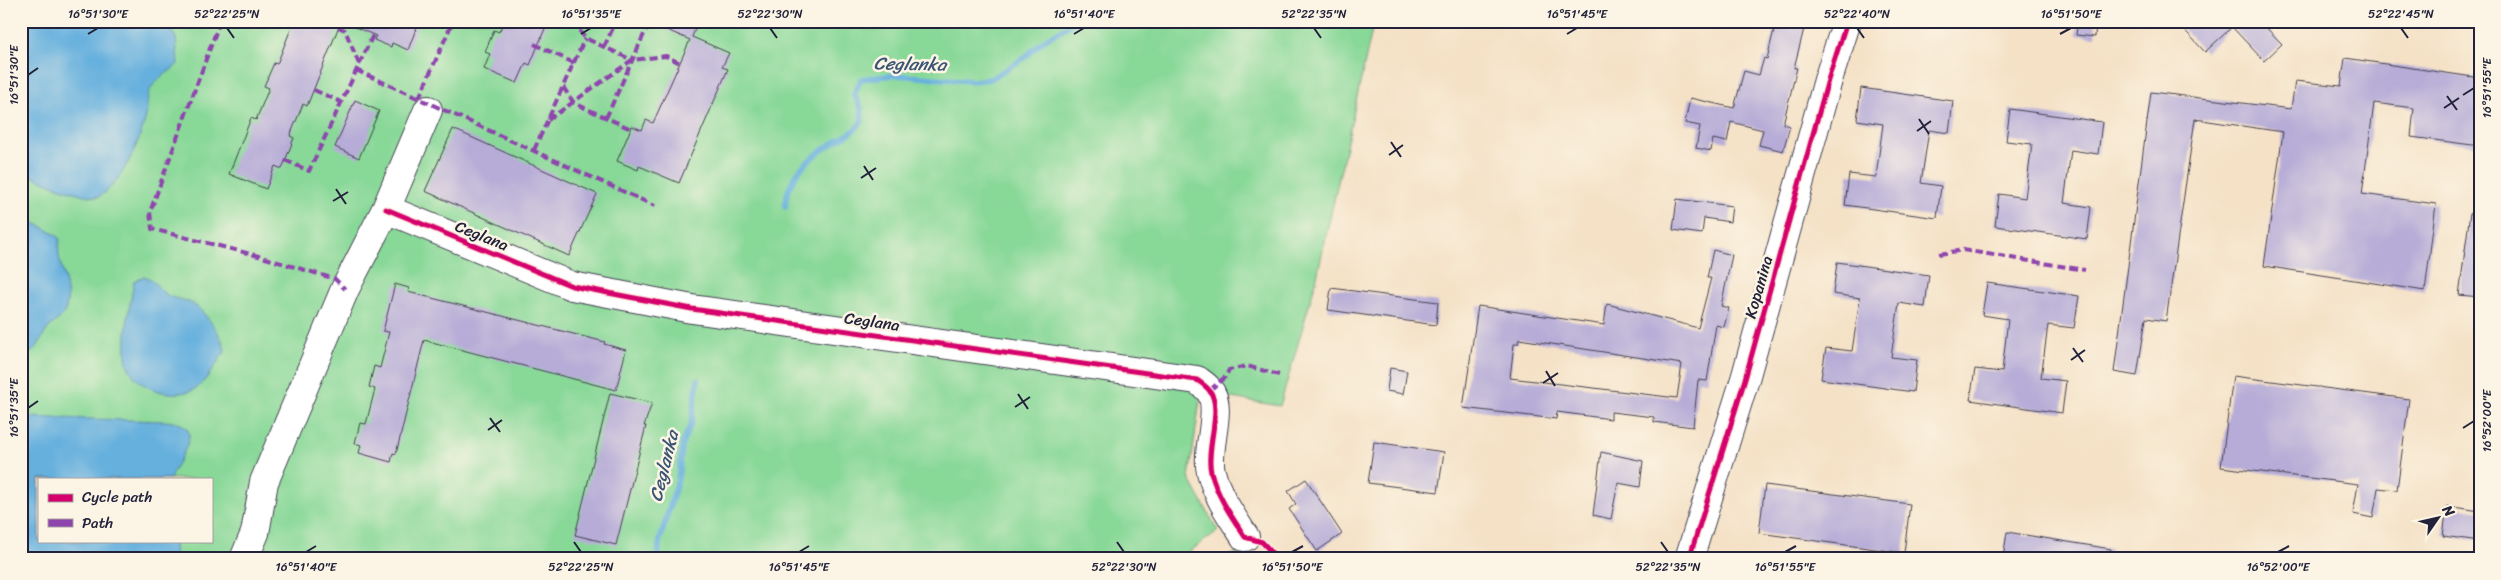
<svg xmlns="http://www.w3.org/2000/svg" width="2501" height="580" viewBox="0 0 2501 580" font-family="Sriracha,sans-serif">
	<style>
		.green { fill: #88d898; stroke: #557d6a; fill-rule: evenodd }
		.water { fill: #66b0de; stroke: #44698c }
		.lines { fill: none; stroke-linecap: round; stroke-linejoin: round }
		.stream { stroke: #66b0de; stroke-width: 5.5 }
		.building { fill: #b6acd7; fill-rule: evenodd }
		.minor-casing { stroke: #423f50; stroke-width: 30 }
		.minor { stroke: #fff; stroke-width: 28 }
		.quiet { stroke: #8e44ad; stroke-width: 4; stroke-dasharray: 8 4; stroke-linecap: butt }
		.cycleway-casing { stroke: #fcf5e5; stroke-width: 8 }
		.cycleway { stroke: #d6006c; stroke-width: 5 }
		.ticks { fill: none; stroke: #22223b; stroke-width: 2 }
		.labels { text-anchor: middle; stroke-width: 5; stroke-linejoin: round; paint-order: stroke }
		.street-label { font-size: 16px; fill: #22223b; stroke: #fcf5e5 }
		.water-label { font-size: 18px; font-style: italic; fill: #3a5474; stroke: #fcf5e5 }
		.neatline { fill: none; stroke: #22223b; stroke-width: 2 }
		.ticks-label { font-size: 12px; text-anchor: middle; fill: #22223b }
	</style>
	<rect width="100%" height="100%" fill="#fcf5e5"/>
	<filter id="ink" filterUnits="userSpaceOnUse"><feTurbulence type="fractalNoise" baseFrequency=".02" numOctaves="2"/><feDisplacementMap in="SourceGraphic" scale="10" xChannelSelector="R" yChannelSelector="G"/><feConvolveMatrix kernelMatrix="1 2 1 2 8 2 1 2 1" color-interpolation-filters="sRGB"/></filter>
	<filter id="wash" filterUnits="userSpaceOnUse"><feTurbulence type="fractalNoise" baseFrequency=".0096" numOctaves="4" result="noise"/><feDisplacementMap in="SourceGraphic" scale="20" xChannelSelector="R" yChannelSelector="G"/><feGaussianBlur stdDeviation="1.12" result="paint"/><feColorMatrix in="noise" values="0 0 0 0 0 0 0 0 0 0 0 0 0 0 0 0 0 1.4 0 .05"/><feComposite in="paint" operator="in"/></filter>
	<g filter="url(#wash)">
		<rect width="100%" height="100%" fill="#f4e1c6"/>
		<path class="green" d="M 21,21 L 1374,21 L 1316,281 L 1280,406 L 1201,393 L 1189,478 L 1218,531 L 1179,559 L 21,559 ZM 39,479 L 211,479 L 211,541 L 39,541 Z
			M 1236,553 L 1249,559 L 1221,559 Z"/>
		<path class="water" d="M 21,21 L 165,21 L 176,38 L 178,64 C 168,74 157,77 150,90 C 146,98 148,107 146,116 C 140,141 122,184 98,197 C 79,196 38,181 21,170 Z
			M 21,211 L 31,221 L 57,235 L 60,240 C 53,262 76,288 64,313 C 60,320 49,325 45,333 C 39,343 37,351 25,355 L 21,353 Z
			M 144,276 C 155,279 158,290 167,295 C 175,300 186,299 193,304 C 206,313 224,337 225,352 C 216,363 205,385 193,390 C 169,400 128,387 126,357 C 124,332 130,305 134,281 Z
			M 21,417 L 163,421 C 211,423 180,454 170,479 L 39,479 L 39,541 L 174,541 L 175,559 L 21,559 Z"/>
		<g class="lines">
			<path class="stream" d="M 785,207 C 788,173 810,157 838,140 C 847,135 856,131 862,121 L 861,108 L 854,94 L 861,79 L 894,75 L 972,81 L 991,79 L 1024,58 L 1043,41 L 1076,21
				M 658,559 L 659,543 L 678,479 L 683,441 L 691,424 L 698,380"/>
		</g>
		<g id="blocks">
			<path class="building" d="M 294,21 L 341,21 L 307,106 L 303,104 L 290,136 L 294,138 L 282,169 L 275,166 L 266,189 L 229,174 L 251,118 L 256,120 L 269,88 L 264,86 L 274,63 L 277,64 Z
				M 341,21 L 419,21 L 408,50 L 392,43 L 391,47 L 374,40 L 376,36 Z
				M 504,21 L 548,21 L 530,65 L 526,63 L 517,83 L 484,69 L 490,54 L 485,52 L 494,30 L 499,32 Z
				M 646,21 L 698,21 L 692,37 L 729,53 L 722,67 L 728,69 L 679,183 L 639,166 L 638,170 L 617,161 L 632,126 L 642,130 L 646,120 L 653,123 L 690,40 Z
				M 1776,21 L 1806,21 L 1794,68 L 1797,68 L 1783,124 L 1790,126 L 1783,151 L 1759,145 L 1763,130 L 1731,122 L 1727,142 L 1713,139 L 1711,151 L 1696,148 L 1700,126 L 1685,123 L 1690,98 L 1734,108 L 1744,71 L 1759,75 L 1764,58 L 1767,59 Z
				M 2078,21 L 2096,21 L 2095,37 L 2076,35 Z
				M 2176,21 L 2260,21 L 2282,44 L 2264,61 L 2232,27 L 2205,52 Z
				M 2345,58 L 2480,78 L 2480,146 L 2411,137 L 2414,108 L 2374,103 L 2362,194 L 2436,204 L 2425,291 L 2264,266 L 2283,132 L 2195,119 L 2166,321 L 2146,318 L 2137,376 L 2114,372 L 2151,92 L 2291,109 L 2295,81 L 2341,86 Z
				M 1861,88 L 1953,101 L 1949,133 L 1929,130 L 1921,183 L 1941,186 L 1937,218 L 1845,205 L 1849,174 L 1876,177 L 1883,124 L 1857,120 Z
				M 355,100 L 379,111 L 359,158 L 335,147 Z
				M 2010,109 L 2102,122 L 2098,154 L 2071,150 L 2064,203 L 2091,207 L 2087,239 L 1995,226 L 1999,194 L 2025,198 L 2032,144 L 2006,141 Z
				M 453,129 L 597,194 L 569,256 L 425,191 Z
				M 1677,199 L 1732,206 L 1730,222 L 1704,218 L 1702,234 L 1673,230 Z
				M 2470,213 L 2480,213 L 2480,297 L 2459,295 Z
				M 1713,250 L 1732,255 L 1721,306 L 1729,308 L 1724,327 L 1716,325 L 1707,381 L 1698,380 L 1693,427 L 1654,422 L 1654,417 L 1611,412 L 1611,419 L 1557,412 L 1556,419 L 1463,408 L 1478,306 L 1604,325 L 1607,304 L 1698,328 L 1711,278 L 1707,278 ZM 1519,339 L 1682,364 L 1677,398 L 1510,378 L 1514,344 L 1518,344 Z
				M 1837,262 L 1929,275 L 1925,307 L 1899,303 L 1891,357 L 1917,360 L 1913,392 L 1821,379 L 1826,348 L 1852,351 L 1860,298 L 1833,294 Z
				M 1987,283 L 2079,296 L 2074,328 L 2048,325 L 2041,378 L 2066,381 L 2062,413 L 1970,400 L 1975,369 L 2002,372 L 2008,319 L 1982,315 Z
				M 395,284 L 409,288 L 408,292 L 605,342 L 604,344 L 626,350 L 616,390 L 424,340 L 396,454 L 393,453 L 391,462 L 359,453 L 361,445 L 355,443 L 360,423 L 366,424 L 375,389 L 369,387 L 374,366 L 380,368 L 389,332 L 383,331 Z
				M 1331,288 L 1438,302 L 1436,325 L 1328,310 Z
				M 1390,368 L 1407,371 L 1403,394 L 1387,391 Z
				M 2233,376 L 2409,399 L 2397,490 L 2378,488 L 2373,518 L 2353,514 L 2358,484 L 2221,467 Z
				M 610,393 L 652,403 L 644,426 L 646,426 L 616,545 L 575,535 Z
				M 1374,442 L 1444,452 L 1438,492 L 1368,483 Z
				M 1601,452 L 1643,461 L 1640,487 L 1618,483 L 1611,519 L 1593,515 Z
				M 1306,479 L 1342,534 L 1317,551 L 1289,509 L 1296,504 L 1288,491 Z
				M 1765,485 L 1910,504 L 1904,553 L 1759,533 Z
				M 2447,506 L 2480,511 L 2480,541 L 2443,536 Z
				M 2007,532 L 2111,549 L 2110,559 L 2003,559 Z"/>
		</g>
	</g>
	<g filter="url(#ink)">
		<use href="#blocks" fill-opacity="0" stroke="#423f50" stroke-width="1"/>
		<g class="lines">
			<g class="minor-casing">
				<path id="minor" d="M 386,209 L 572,286 L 692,309 L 1197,380 C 1201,383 1206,386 1209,390 C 1224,407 1205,449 1211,472 C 1217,496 1232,517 1245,537
					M 244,559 L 255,533 L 264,482 L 345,289 L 386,209 L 428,110
					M 1689,559 L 1745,379 L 1828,80 L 1847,21"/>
			</g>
			<use href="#minor" class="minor"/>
			<path class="quiet" d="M 220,21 L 150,212 L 152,229 L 255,255 L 335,279 L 345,289
				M 572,21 L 585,38 L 632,60
				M 338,27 L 345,30 L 359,64
				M 534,44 L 574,63
				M 604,47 L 616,21
				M 356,70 L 655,206
				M 563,87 L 574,103 L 631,129
				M 314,90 L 341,102
				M 419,98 L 453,21
				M 606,118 L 650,21
				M 548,120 L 632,60 L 666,56 L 680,63
				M 534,150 L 585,38
				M 285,160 L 309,171 L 373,35
				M 1939,254 L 1963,250 L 2085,270
				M 1210,390 L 1225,377 L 1229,370 L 1247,366 L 1279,375"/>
			<g class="cycleway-casing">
				<path id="cycleway" d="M 386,209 L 572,286 L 692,309 L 1197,380 C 1201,383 1206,386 1209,390 C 1224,407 1205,449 1211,472 C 1217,496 1232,517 1245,537 L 1262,542 L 1278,559
					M 1689,559 L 1745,379 L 1828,80 L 1847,21"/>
			</g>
			<use href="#cycleway" class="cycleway"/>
		</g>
	</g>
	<path class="ticks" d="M 227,28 L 234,38M 770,28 L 777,38M 1314,28 L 1321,38M 1857,28 L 1864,38M 2401,28 L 2408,38M 88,34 L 98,28M 581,34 L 591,28M 1074,34 L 1084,28M 1567,34 L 1577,28M 2060,34 L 2071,28M 28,75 L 38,68M 2463,95 L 2474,88M 2447,96 L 2457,110M 2444,108 L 2459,98M 1919,119 L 1929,134M 1917,131 L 1931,121M 1391,142 L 1401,157M 1389,155 L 1403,145M 864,166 L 873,180M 861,178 L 876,168M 336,189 L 346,204M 333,201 L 348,192M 2073,348 L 2083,362M 2071,360 L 2085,350M 1546,371 L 1555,386M 1543,383 L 1558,373M 1018,394 L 1028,409M 1015,407 L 1030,397M 28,408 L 38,401M 490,418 L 500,432M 2463,428 L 2474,421M 488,430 L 502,420M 574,542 L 581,552M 1117,542 L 1124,552M 1661,542 L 1668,552M 306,552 L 316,546M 799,552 L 809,546M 1292,552 L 1303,546M 1785,552 L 1796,546M 2278,552 L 2289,546"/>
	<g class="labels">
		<g class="street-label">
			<text transform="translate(482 235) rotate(22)" y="6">Ceglana</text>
			<text transform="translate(1758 287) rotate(-74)" y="6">Kopanina</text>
			<text transform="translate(872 321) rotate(8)" y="6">Ceglana</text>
		</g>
		<g class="water-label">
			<text transform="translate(910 64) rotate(1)" y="6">Ceglanka</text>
			<text transform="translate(664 466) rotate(-76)" y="6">Ceglanka</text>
		</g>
	</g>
	<rect width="2501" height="580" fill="none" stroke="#fcf5e5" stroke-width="55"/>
	<rect x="38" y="478" width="175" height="65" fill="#fcf5e5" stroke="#a5a1a1"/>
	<rect x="48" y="494" width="25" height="8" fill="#d6006c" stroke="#a5a1a1"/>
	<text x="82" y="502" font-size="15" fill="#22223b">Cycle path</text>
	<rect x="48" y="519" width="25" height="8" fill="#8e44ad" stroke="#a5a1a1"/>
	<text x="82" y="528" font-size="15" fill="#22223b">Path</text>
	<g transform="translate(2438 518) rotate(56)" stroke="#fcf5e5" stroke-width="4" paint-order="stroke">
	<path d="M0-4L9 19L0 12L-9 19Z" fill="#22223b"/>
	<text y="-8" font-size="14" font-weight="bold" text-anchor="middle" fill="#22223b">N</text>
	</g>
	<rect x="28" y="28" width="2446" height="524" class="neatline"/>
	<g class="ticks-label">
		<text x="98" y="18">16°51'30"E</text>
		<text x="227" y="18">52°22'25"N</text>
		<text x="591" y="18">16°51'35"E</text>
		<text x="770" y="18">52°22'30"N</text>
		<text x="1084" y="18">16°51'40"E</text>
		<text x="1314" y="18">52°22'35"N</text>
		<text x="1577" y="18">16°51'45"E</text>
		<text x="1857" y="18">52°22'40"N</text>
		<text x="2071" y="18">16°51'50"E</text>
		<text x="2401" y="18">52°22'45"N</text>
		<text transform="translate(14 75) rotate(-90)" y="4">16°51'30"E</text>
		<text transform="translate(2487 88) rotate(-90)" y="4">16°51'55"E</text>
		<text transform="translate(14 408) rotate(-90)" y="4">16°51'35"E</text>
		<text transform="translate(2487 421) rotate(-90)" y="4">16°52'00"E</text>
		<text x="306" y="571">16°51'40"E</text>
		<text x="581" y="571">52°22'25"N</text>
		<text x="799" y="571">16°51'45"E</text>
		<text x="1124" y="571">52°22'30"N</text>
		<text x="1292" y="571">16°51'50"E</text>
		<text x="1668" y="571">52°22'35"N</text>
		<text x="1785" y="571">16°51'55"E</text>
		<text x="2278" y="571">16°52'00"E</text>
	</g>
</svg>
